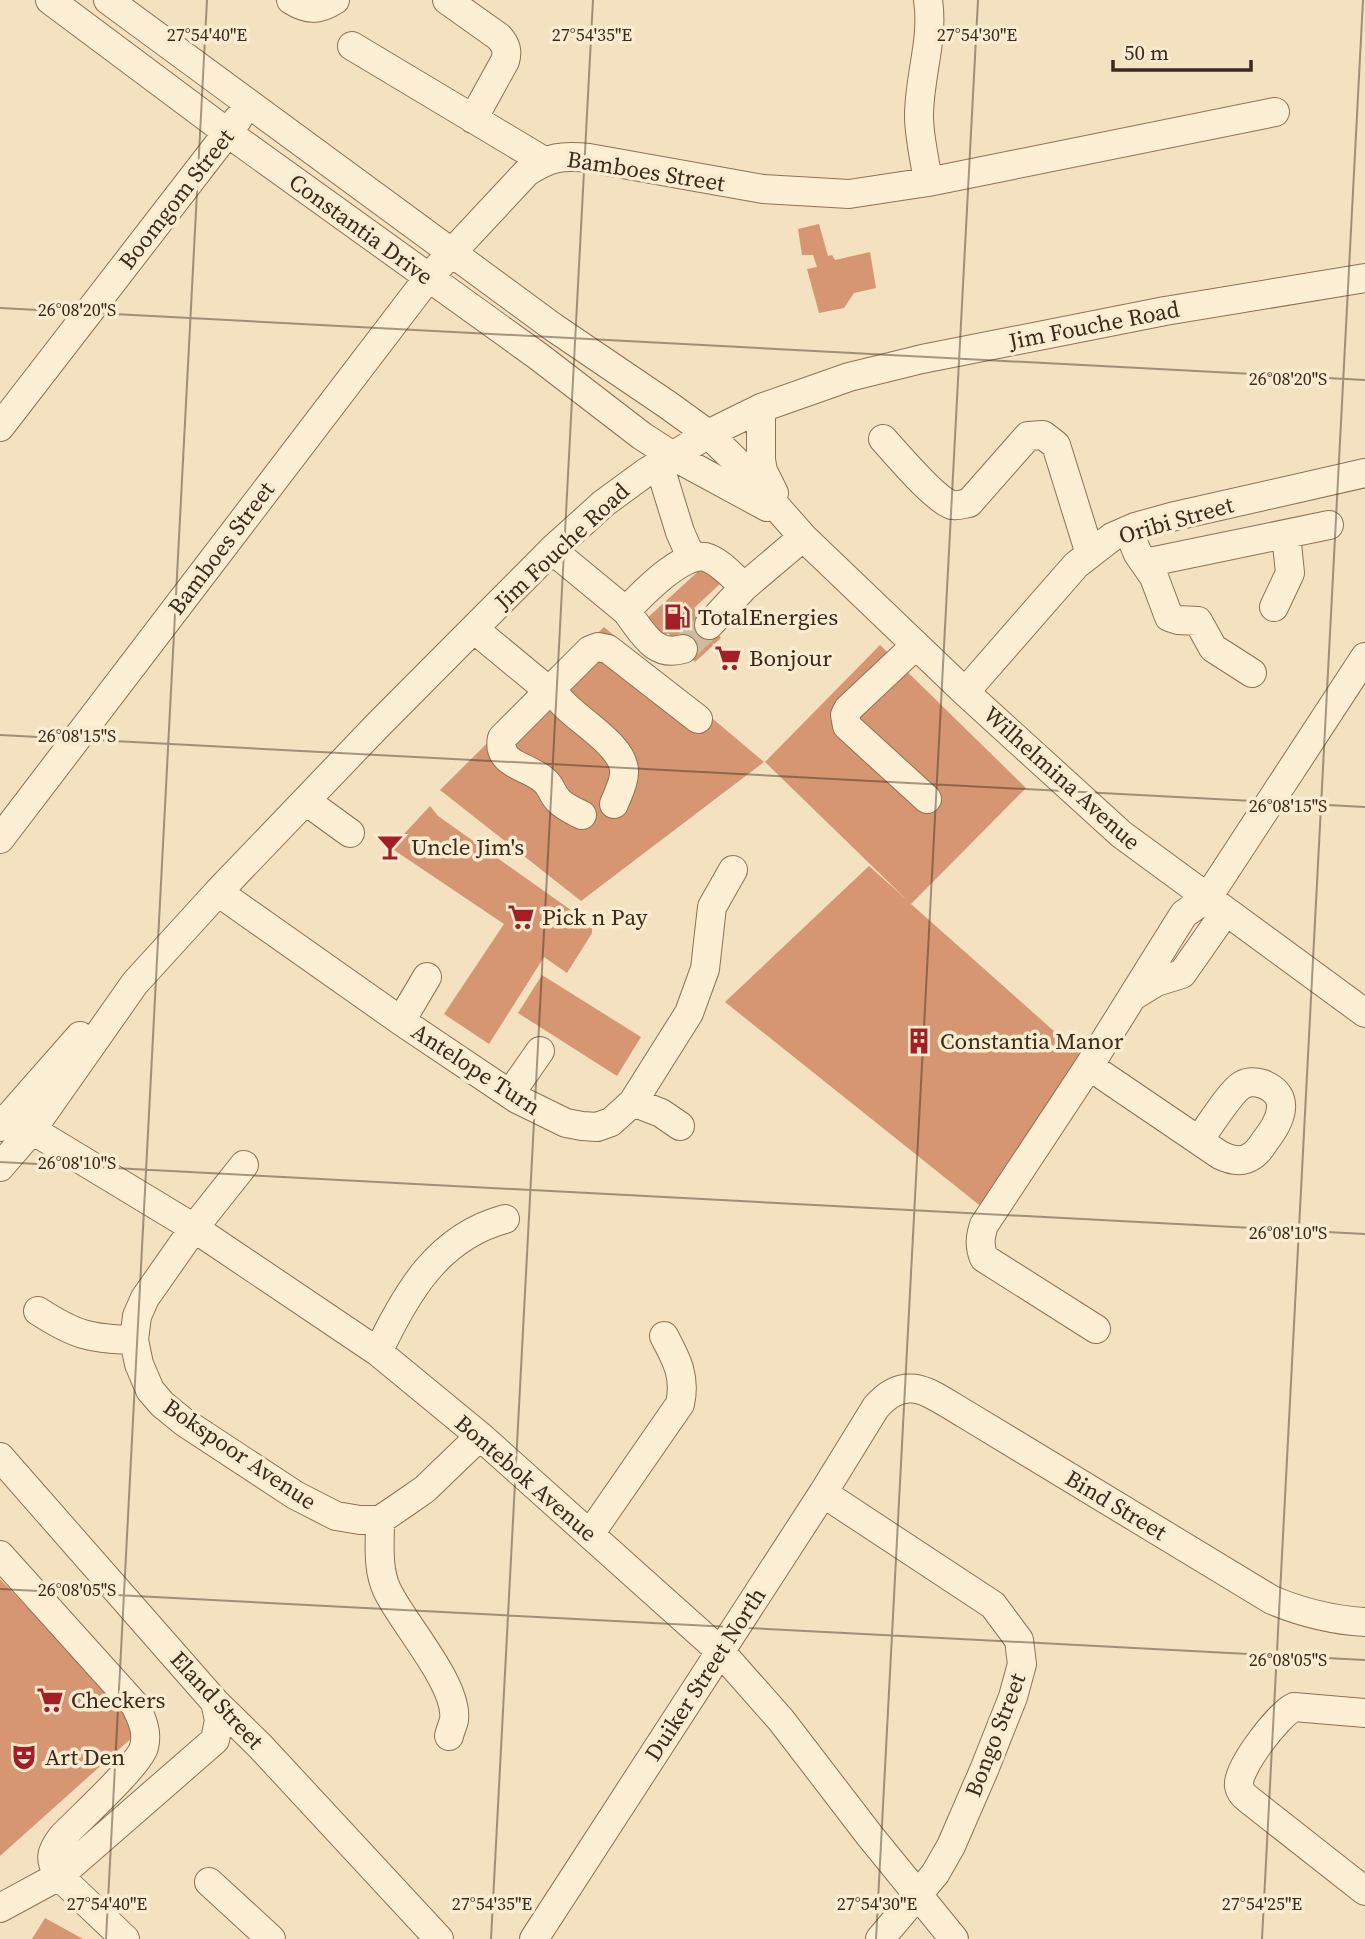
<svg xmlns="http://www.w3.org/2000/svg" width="1365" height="1939" viewBox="0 0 1365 1939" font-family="'Source Serif 4',serif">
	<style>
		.building { fill: #d69671 }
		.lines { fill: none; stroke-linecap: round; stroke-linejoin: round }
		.minor-tunnel { stroke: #cebc9f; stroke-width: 28; stroke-dasharray: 28 14; stroke-linecap: butt }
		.minor-casing { stroke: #8e7155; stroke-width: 30 }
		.minor { stroke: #fdefd4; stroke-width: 28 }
		.ticks { fill: none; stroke: #3c2a1c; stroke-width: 2; stroke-opacity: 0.45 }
		.labels { text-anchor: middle; stroke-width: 7; stroke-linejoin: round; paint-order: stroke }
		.street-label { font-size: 23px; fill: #3c2a1c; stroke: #f9ecd0 }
		.poi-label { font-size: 23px; fill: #3c2a1c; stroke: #f9ecd0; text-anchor: start }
		.ticks-label { font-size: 18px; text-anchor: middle; fill: #3c2a1c; stroke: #f9ecd0; stroke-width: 7; stroke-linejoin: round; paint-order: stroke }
	</style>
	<rect width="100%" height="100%" fill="#f3e1c0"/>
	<path class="building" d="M 819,224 L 828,256 L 832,255 L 835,260 L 870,252 L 876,288 L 854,293 L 844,308 L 819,313 L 807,269 L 817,267 L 813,255 L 802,255 L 798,229 Z
		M 704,566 L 720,584 L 694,608 L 721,638 L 695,662 L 668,633 L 661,639 L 644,621 Z
		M 604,627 L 764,762 L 581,901 L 440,790 Z
		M 880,645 L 1026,788 L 911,904 L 1082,1056 L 983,1208 L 725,1002 L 869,866 L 907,900 L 765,762 Z
		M 430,806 L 438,816 L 592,925 L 592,933 L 567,973 L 544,957 L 489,1044 L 444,1014 L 504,924 L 391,848 Z
		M 542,975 L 641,1037 L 617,1076 L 518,1013 Z
		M 0,1579 L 136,1720 L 135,1735 L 0,1856 Z
		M 45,1918 L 83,1939 L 32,1939 Z"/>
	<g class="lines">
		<path class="minor-tunnel" d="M 683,649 L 709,625"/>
		<g class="minor-casing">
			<path id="minor" d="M 50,0 L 228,133 L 538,356 L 642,436 L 673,456 L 767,507
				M 108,0 L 553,327 L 668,405 L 708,434 L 737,462 L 803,537 L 965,692 L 1121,834 L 1365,1013
				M 291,0 C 307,10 318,11 335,0
				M 447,0 L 499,37 C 506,45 508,51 505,61 L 473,119
				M 352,46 L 544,161
				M 928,182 C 925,160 919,137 919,116 C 919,77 934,39 928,0
				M 761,408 L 761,460 L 763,471 L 774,493
				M 0,427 L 238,119
				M 883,439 C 897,454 935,500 952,505 C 958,506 963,504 969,503 L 1028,436 L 1043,435 L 1056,445 L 1090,554
				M 659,464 L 680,532 L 691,557
				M 1128,530 L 1138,554 L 1154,577 L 1169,617 L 1178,620 L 1198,621 L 1213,648 L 1252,673
				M 552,550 L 626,611 C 641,595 682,552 705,557 C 720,561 733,577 744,587 L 803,537
				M 1145,563 L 1329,525
				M 1274,607 L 1290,573 L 1286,534
				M 626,611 C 642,631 653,658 683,649
				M 709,625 L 744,587
				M 474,629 L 560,700 C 575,719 626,746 624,773 C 624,783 618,794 614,804
				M 916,645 L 848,709 L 845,715 L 847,726 L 927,799
				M 965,692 L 1076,565 L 1112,537 L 1135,527 L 1171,517 L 1365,473
				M 306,801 L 350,833
				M 582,815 C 574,811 564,807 558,800 C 553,795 551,787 546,782 C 531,766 496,766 502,738 L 590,650 L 598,647 L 608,649 L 698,719
				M 0,839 L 428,278 L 527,172 C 550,157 562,155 589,158 L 763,189 L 849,194 L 928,182 L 1275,112
				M 218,892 L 401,1021 L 517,1099 L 566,1123 L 582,1126 L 597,1127 L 611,1122 L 633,1102 L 689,1013 L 705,969 L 712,907 L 733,870
				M 1135,995 L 1156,982 L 1182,974 L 1226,911
				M 401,1021 L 427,977
				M 1089,1066 L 1220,1155 C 1228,1159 1237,1162 1246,1159 C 1255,1156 1260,1149 1265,1141 C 1280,1122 1293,1096 1263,1084 C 1256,1082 1249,1081 1242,1085 C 1231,1091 1208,1128 1199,1140
				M 510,1094 L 540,1051
				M 633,1102 L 661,1113 L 680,1126
				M 9,1116 L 194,1228 L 378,1352 L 480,1436 L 720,1651 L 781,1720 L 870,1836 L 954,1939
				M 0,1127 L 80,1036
				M 244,1165 L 194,1228 L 145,1298 L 137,1316 L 134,1340 L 139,1364 L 150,1390 L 162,1404 L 184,1422 L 295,1495 L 336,1516 L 360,1520 L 380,1520 L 405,1503 L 425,1489 L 480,1436
				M 0,1167 L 31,1131 L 135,983 L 218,892 L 378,725 L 552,550 L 604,503 L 645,473 L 708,434 L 761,408 L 849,377 L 922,359 L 1165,311 L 1365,278
				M 38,1311 C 75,1335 90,1339 134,1340
				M 1096,1329 L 984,1258 C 979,1246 980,1237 984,1225 L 1089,1066 L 1177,925 L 1184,914 L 1208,897 L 1365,657
				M 378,1352 C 406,1293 438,1237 505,1219
				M 0,1457 L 215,1702 L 260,1746 L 439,1939
				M 823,1493 L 993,1605 L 1019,1640 L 1022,1664 L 1013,1697 L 984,1770 L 951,1846 L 935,1874 L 880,1939
				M 380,1520 C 380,1543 377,1569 387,1590 C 401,1621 459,1685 454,1720 C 453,1725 450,1731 449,1736
				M 590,1534 L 680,1404 C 686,1377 677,1360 664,1336
				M 0,1555 L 135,1705 C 142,1719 148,1732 144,1747 C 140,1764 77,1821 62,1837 C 50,1852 49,1860 59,1876 L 125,1939
				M 1365,1713 L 1294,1707 C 1279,1714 1236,1769 1239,1786 C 1240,1792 1244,1796 1248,1799 L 1365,1891
				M 209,1882 L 271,1939
				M 0,1908 L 59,1876 L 215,1740 L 219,1720 L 215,1702
				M 534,1939 L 823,1493 L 876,1407 C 907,1371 932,1395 965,1414 L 1272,1600 C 1303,1613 1331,1620 1365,1622"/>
		</g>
		<use href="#minor" class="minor"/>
	</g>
	<path class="ticks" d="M 0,308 L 1365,380M 0,735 L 1365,807M 0,1162 L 1365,1234M 0,1589 L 1365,1660M 106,1939 L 207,0M 491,1939 L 593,0M 876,1939 L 978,0M 1262,1939 L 1363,0"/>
	<defs>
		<g id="fuel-bare" transform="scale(2.1)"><path d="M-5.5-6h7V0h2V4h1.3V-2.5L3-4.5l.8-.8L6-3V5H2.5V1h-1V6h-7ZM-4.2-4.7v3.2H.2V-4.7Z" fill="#a51e26" stroke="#f9ecd0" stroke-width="2.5" paint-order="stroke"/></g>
		<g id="supermarket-bare" transform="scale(2.1)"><path d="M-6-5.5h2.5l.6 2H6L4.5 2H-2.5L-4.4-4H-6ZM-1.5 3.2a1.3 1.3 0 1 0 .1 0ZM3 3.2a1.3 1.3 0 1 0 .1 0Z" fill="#a51e26" stroke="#f9ecd0" stroke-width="2.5" paint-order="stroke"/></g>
		<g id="bar-bare" transform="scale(2.1)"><path d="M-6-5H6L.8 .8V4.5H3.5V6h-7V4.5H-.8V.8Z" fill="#a51e26" stroke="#f9ecd0" stroke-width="2.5" paint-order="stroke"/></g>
		<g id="building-bare" transform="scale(2.1)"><path d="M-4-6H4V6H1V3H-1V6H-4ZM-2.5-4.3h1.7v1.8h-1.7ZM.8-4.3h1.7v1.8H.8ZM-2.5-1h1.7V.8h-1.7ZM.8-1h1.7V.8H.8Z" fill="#a51e26" stroke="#f9ecd0" stroke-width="2.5" paint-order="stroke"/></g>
		<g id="theatre-bare" transform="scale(2.1)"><path d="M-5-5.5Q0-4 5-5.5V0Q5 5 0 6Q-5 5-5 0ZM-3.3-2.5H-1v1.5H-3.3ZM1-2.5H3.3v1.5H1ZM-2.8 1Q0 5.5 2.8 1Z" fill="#a51e26" stroke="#f9ecd0" stroke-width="2.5" paint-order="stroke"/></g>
	</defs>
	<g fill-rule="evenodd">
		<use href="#fuel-bare" x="677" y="617"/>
		<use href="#supermarket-bare" x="728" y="658"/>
		<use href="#bar-bare" x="390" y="847"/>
		<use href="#supermarket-bare" x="521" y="917"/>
		<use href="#building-bare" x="919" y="1041"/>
		<use href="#supermarket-bare" x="50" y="1700"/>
		<use href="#theatre-bare" x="24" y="1757"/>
	</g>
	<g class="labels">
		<g class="street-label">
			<text transform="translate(646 171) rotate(9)" y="8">Bamboes Street</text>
			<text transform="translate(176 199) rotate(-52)" y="8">Boomgom Street</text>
			<text transform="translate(361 229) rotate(36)" y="8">Constantia Drive</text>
			<text transform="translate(1094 325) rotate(-11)" y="8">Jim Fouche Road</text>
			<text transform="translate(1176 520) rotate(-16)" y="8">Oribi Street</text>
			<text transform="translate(562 546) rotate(-43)" y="8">Jim Fouche Road</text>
			<text transform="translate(221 548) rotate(-53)" y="8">Bamboes Street</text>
			<text transform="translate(1062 778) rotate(42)" y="8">Wilhelmina Avenue</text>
			<text transform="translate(476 1069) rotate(33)" y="8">Antelope Turn</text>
			<text transform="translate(240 1454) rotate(34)" y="8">Bokspoor Avenue</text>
			<text transform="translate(526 1478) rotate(41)" y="8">Bontebok Avenue</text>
			<text transform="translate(1116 1505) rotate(31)" y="8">Bind Street</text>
			<text transform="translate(705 1674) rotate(-57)" y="8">Duiker Street North</text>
			<text transform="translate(217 1700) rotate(47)" y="8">Eland Street</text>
			<text transform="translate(995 1735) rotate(-69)" y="8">Bongo Street</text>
		</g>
		<g class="poi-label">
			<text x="698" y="625">TotalEnergies</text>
			<text x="749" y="666">Bonjour</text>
			<text x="411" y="855">Uncle Jim's</text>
			<text x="542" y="925">Pick n Pay</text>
			<text x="940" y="1049">Constantia Manor</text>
			<text x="71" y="1708">Checkers</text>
			<text x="45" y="1765">Art Den</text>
		</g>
	</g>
	<g class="ticks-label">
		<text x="207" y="41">27°54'40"E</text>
		<text x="592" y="41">27°54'35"E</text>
		<text x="977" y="41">27°54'30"E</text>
		<text x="77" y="316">26°08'20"S</text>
		<text x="1288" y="385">26°08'20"S</text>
		<text x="77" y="742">26°08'15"S</text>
		<text x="1288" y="812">26°08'15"S</text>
		<text x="77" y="1169">26°08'10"S</text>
		<text x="1288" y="1239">26°08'10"S</text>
		<text x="77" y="1596">26°08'05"S</text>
		<text x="1288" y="1666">26°08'05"S</text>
		<text x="107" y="1910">27°54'40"E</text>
		<text x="492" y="1910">27°54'35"E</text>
		<text x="877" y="1910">27°54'30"E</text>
		<text x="1262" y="1910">27°54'25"E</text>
	</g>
	<path d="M1113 60v10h138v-10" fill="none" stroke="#3c2a1c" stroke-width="3.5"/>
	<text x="1124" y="60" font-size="21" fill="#3c2a1c" stroke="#f9ecd0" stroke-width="5" paint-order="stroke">50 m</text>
</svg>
